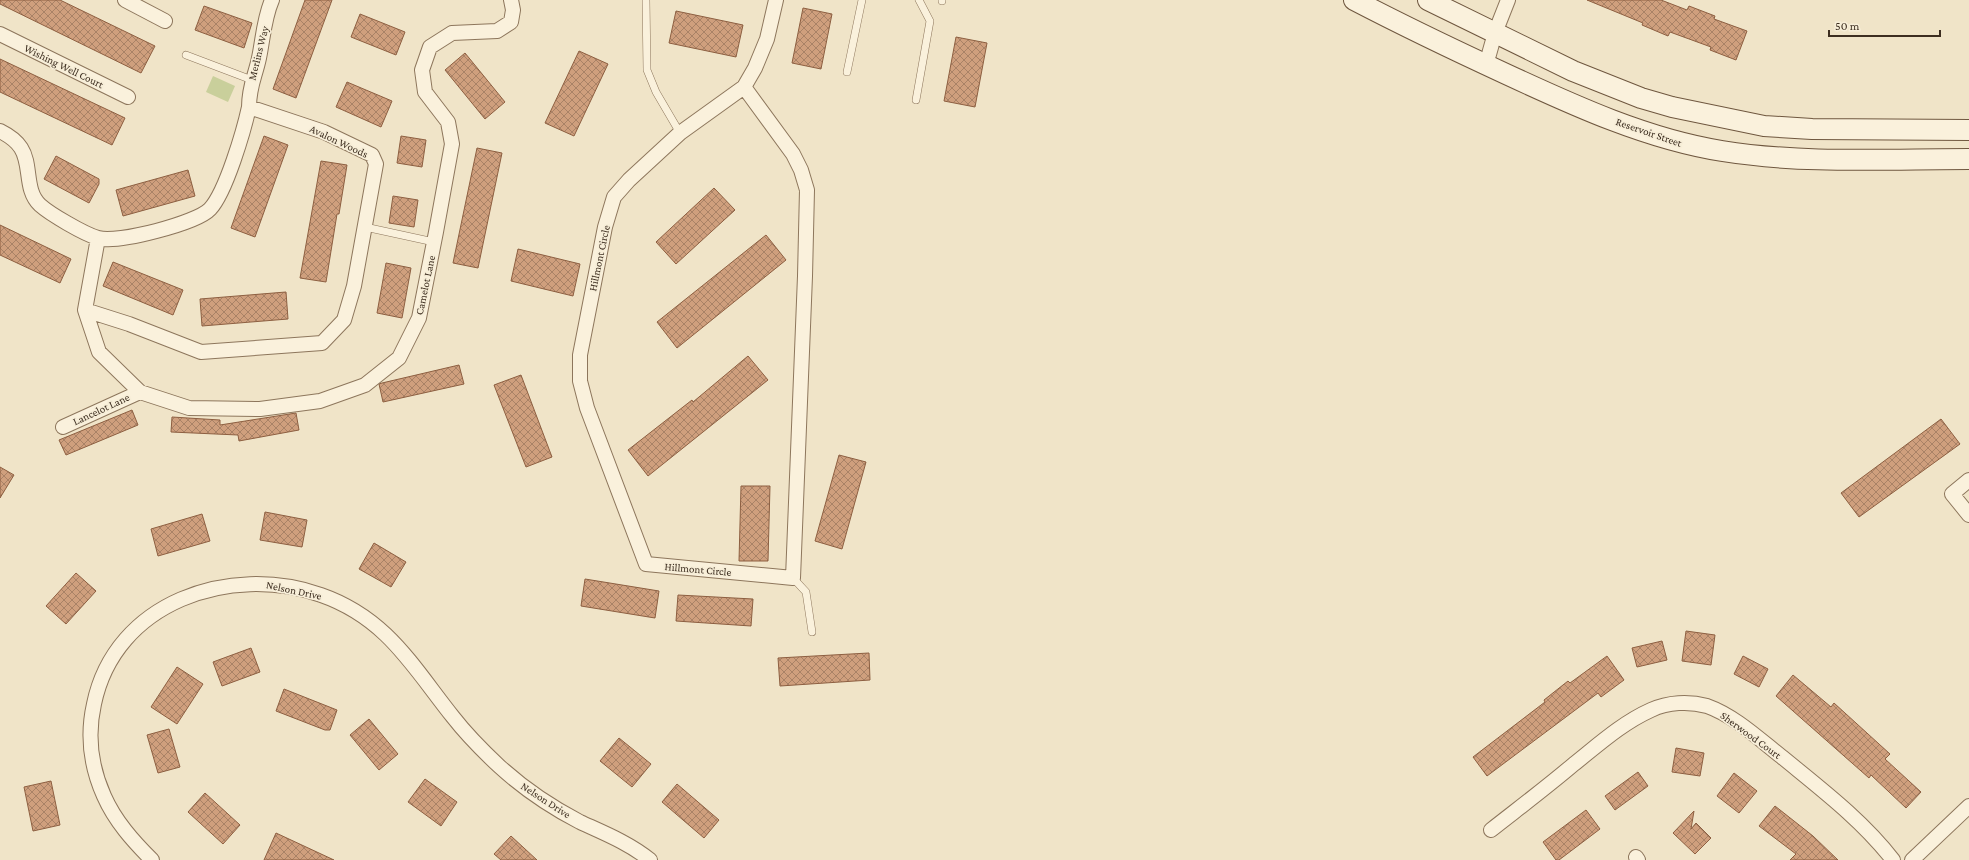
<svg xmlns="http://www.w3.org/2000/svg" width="1969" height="860" viewBox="0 0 1969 860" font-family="'Crimson Pro',serif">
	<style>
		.park { fill: #c9cf9b }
		.building { fill: url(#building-cross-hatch); stroke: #8d5f41 }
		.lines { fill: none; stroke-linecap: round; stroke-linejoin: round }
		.service-casing { stroke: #8d765c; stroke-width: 8 }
		.minor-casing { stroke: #8d765c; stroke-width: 16 }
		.secondary-casing { stroke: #6f573f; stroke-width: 22 }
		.service { stroke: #faf1dc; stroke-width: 7 }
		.minor { stroke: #faf1dc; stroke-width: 14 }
		.secondary { stroke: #faf1dc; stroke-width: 20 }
		.labels { text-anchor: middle; stroke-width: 3.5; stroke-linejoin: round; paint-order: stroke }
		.street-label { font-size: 11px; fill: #3d2e20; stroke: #f7eed8 }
	</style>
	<defs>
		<pattern id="building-cross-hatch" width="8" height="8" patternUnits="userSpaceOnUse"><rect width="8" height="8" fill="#cf9f7d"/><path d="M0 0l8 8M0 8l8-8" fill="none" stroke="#a98266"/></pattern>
	</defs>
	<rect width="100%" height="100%" fill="#f0e4c8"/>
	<path class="park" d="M 213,76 L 235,86 L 228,102 L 206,92 Z"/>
	<path class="building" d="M 0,0 L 60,0 L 155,46 L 141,73 L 0,4 Z
		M 305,0 L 332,0 L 296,98 L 273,89 Z
		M 1587,0 L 1661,0 L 1687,10 L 1689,6 L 1715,16 L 1714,19 L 1747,31 L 1736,60 L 1710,50 L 1711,47 L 1670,32 L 1668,36 L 1642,25 L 1643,23 Z
		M 204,6 L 252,23 L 244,48 L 195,30 Z
		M 803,8 L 832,14 L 821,69 L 792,63 Z
		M 676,11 L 743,25 L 736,57 L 669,43 Z
		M 360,14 L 405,32 L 396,55 L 351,37 Z
		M 956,37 L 987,43 L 975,107 L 944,101 Z
		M 579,51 L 608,64 L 574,136 L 545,123 Z
		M 465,53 L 505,102 L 485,119 L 445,70 Z
		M 0,59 L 125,118 L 112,145 L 0,92 Z
		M 347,82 L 392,101 L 381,127 L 336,107 Z
		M 264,136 L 288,145 L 255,237 L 231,228 Z
		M 401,136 L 426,140 L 422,167 L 397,163 Z
		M 477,148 L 502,153 L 478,268 L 453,263 Z
		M 56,156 L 99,179 L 99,184 L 89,203 L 44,179 Z
		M 321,161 L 347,165 L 339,214 L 337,214 L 326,282 L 300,278 Z
		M 188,170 L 195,196 L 123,216 L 116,190 Z
		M 714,188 L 735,210 L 676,264 L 656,242 Z
		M 393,196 L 418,200 L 414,227 L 389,223 Z
		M 0,225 L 71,259 L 60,283 L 0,255 Z
		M 766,235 L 786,260 L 677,348 L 657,322 Z
		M 518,249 L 580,264 L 573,296 L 511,281 Z
		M 113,262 L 183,290 L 173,315 L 103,286 Z
		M 386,263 L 411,268 L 402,318 L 377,313 Z
		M 286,292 L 288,319 L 202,326 L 200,299 Z
		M 748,356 L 768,380 L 648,476 L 628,450 L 692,400 L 693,402 Z
		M 459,365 L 464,384 L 383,402 L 379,384 L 382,383 Z
		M 521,375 L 552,457 L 526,467 L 494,385 Z
		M 132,410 L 138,425 L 66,455 L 59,440 Z
		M 296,413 L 299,430 L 239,441 L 238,435 L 171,432 L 172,417 L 220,420 L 220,425 Z
		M 1941,419 L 1960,444 L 1859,517 L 1841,493 Z
		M 839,455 L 866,462 L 842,549 L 815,541 Z
		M 0,467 L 14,475 L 0,498 Z
		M 741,486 L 770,486 L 768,561 L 739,561 Z
		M 265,512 L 307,520 L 302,547 L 260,540 Z
		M 202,514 L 210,541 L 158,556 L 151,529 Z
		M 374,543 L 406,562 L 391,587 L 359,569 Z
		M 76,573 L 96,591 L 66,624 L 46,606 Z
		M 585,579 L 659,591 L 655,618 L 581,606 Z
		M 678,595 L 753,599 L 751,626 L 676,621 Z
		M 1686,631 L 1715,635 L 1711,665 L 1682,661 Z
		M 1662,641 L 1667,660 L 1637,667 L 1632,648 Z
		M 251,648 L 260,672 L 222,686 L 213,662 Z
		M 869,653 L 870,680 L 780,686 L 778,658 Z
		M 1607,656 L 1624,680 L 1601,697 L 1598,693 L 1487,776 L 1473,757 L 1545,702 L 1544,700 L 1568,681 L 1570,683 Z
		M 1743,656 L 1768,669 L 1759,687 L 1734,674 Z
		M 177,667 L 203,684 L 177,724 L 151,707 Z
		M 1793,675 L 1831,707 L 1834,703 L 1890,754 L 1885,759 L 1921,792 L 1906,808 L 1871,775 L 1869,778 L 1776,696 Z
		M 284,689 L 337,710 L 330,730 L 325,730 L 276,711 Z
		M 369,719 L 398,754 L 379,770 L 350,735 Z
		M 169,729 L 180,767 L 158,773 L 147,735 Z
		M 619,738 L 651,764 L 632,787 L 600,761 Z
		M 1676,748 L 1704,753 L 1700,776 L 1672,772 Z
		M 1638,772 L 1648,786 L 1615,810 L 1605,796 Z
		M 1734,773 L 1757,791 L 1739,813 L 1717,796 Z
		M 425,779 L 457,802 L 441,826 L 408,802 Z
		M 51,781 L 60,825 L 33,831 L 24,787 Z
		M 677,784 L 719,820 L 704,838 L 662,802 Z
		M 205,793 L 240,825 L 223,844 L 188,812 Z
		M 1775,806 L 1813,836 L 1838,860 L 1790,860 L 1796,854 L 1759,826 Z
		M 1586,810 L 1600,829 L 1559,860 L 1556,860 L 1543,842 Z
		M 1694,811 L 1691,829 L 1696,823 L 1711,838 L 1695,854 L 1673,833 Z
		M 276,833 L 334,860 L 264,860 Z
		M 511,836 L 537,860 L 501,860 L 494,854 Z"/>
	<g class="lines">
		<g class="service-casing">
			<path id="service" d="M 646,0 L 647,70 L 656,92 L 680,133
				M 942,1 L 942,0
				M 186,55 L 252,80
				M 847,72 L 862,0
				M 916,100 L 930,21 L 919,0
				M 365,227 L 434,242
				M 793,578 L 806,592 L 812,632"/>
		</g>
		<g class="minor-casing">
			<path id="minor" d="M 125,0 L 165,21
				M 0,34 L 128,97
				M 1486,65 L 1495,33 L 1508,0
				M 744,87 L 793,154 L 801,170 L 807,190 L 805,276 L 793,578 L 646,564 L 587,408 L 580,381 L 580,355 L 605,227 L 614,197 L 629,180 L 680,133 L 744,87 L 755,68 L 767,39 L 776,0
				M 249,107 C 249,86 255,77 259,58 C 263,39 264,18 272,0
				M 0,131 C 8,135 16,140 21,148 C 32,165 24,190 40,205 C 50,214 84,234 98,238 C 117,244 197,223 210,209 C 226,192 244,130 249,107 L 324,132 L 372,155 L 376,164 L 354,286 L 344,320 L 322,343 L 201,352 L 129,324 L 85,310
				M 98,238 L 85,310 L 99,352 L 140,392 L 189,408 L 260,409 L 320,401 L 365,385 L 399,358 L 419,318 L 436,232 L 452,144 L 448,122 L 425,92 L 422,70 L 430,47 L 452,33 L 497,31 L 511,22 L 513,10 L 511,0
				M 63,427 L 140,392
				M 1969,480 L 1952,494 L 1969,515
				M 1491,830 C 1519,808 1547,787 1574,764 C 1598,745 1622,723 1651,710 C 1668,702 1689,701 1707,706 C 1735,716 1759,739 1782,757 C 1821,789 1862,820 1893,860
				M 1636,857 L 1638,860
				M 152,860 C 133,841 115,821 104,796 C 91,767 87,735 94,704 C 115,602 230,563 321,595 C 387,618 413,667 453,717 C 467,735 483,751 499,766 C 523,788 551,807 580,822 C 604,833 629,843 650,860
				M 1912,860 L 1969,806"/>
		</g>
		<g class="secondary-casing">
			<path id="secondary" d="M 1354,0 C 1404,26 1454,50 1506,74 C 1575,106 1647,139 1722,151 C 1803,164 1887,159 1969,159
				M 1428,0 L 1573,71 L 1641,98 L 1672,107 L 1764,126 L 1812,129 L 1969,130"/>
		</g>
		<use href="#service" class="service"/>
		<use href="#minor" class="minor"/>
		<use href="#secondary" class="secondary"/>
	</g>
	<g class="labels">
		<g class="street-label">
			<text transform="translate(258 53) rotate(-76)" y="4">Merlins Way</text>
			<text transform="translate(64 66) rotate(26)" y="4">Wishing Well Court</text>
			<text transform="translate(1649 132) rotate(19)" y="4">Reservoir Street</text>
			<text transform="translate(339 141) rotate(25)" y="4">Avalon Woods</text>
			<text transform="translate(599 258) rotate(-78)" y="4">Hillmont Circle</text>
			<text transform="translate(425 285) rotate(-78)" y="4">Camelot Lane</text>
			<text transform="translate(101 409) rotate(-25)" y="4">Lancelot Lane</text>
			<text transform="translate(698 569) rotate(5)" y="4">Hillmont Circle</text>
			<text transform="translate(294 590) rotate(12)" y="4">Nelson Drive</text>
			<text transform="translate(1751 735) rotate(36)" y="4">Sherwood Court</text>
			<text transform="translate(546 800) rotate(33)" y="4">Nelson Drive</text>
		</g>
	</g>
	<path d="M1829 30v6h111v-6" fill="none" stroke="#3d2e20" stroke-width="2"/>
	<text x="1835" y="30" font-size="12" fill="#3d2e20" stroke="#f7eed8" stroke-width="3" paint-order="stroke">50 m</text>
</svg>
